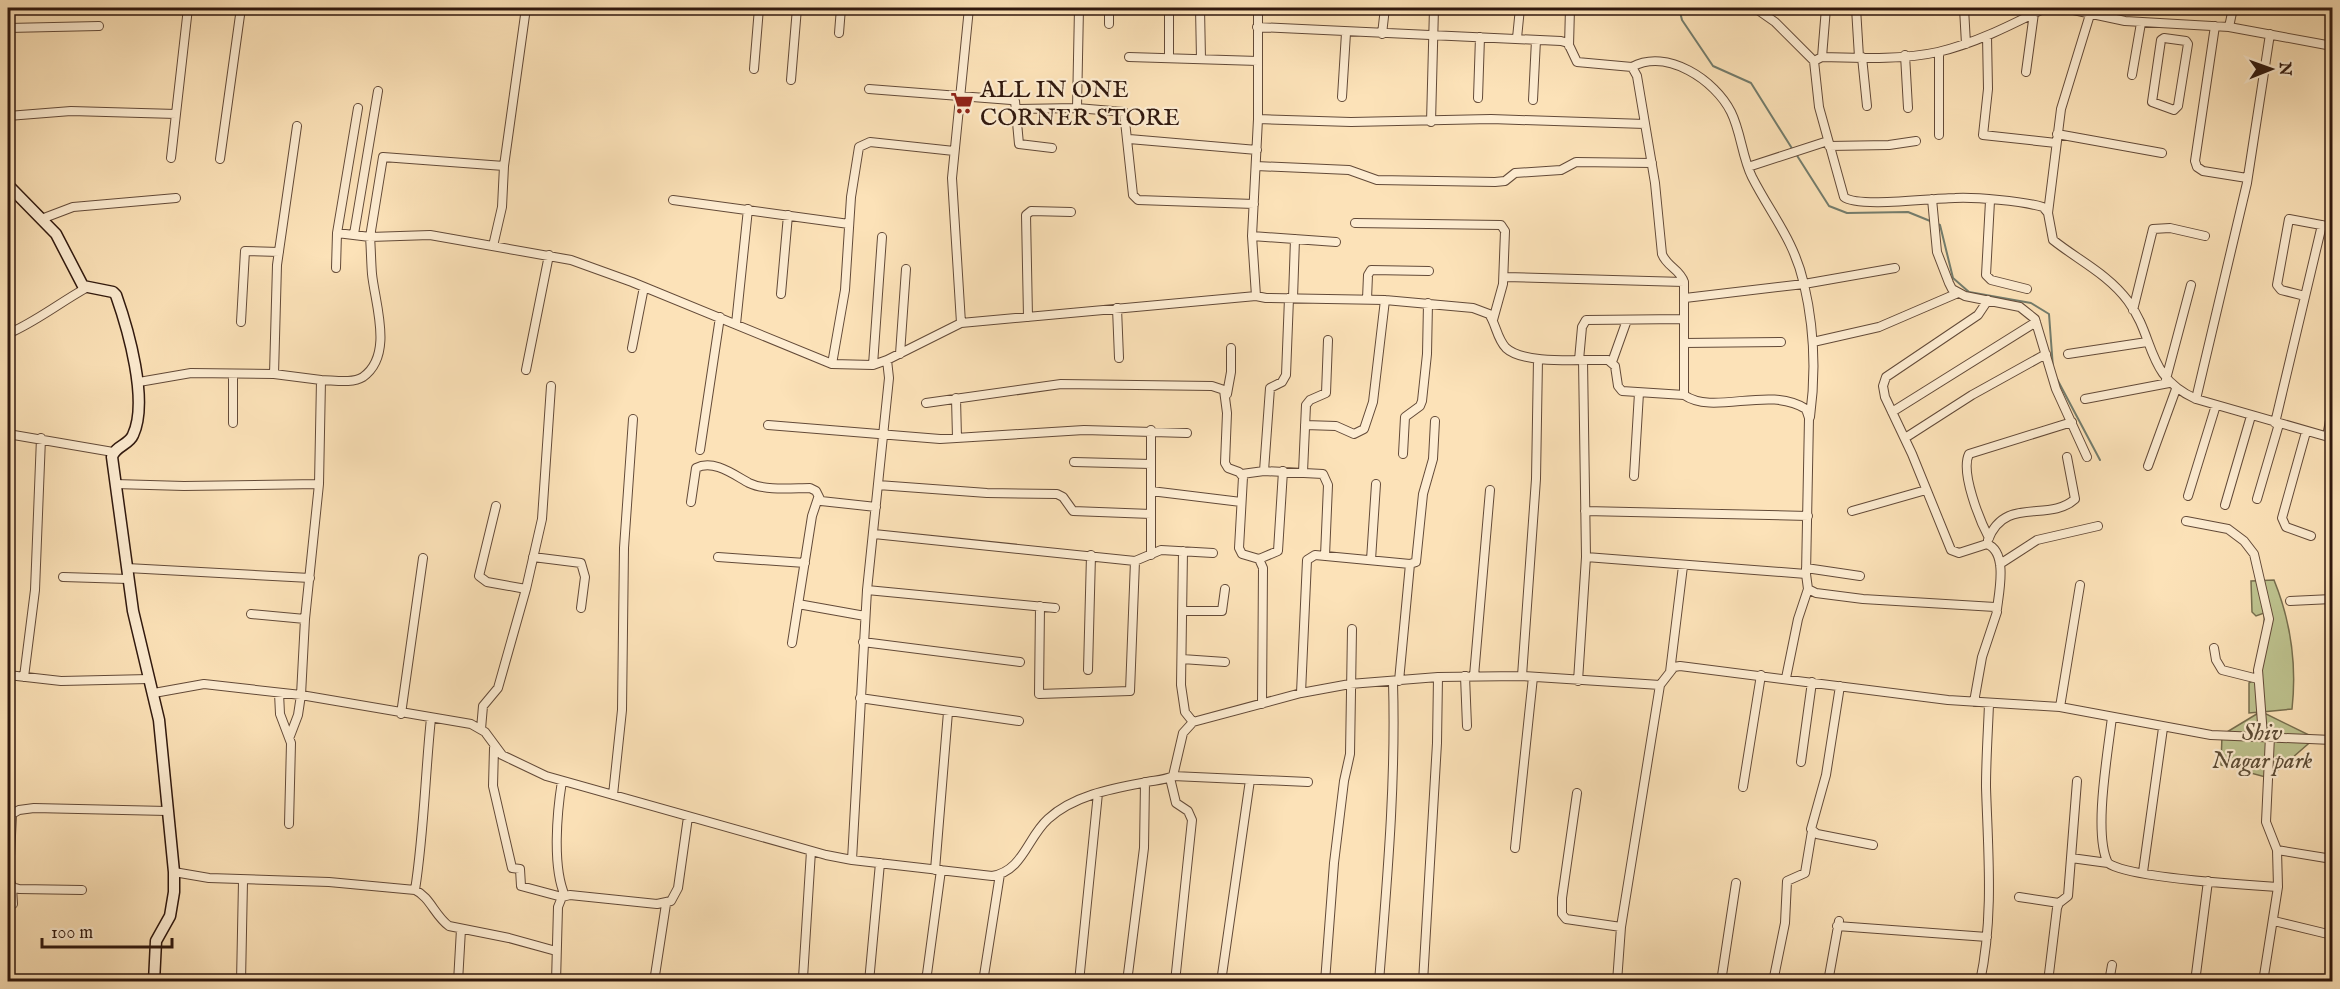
<svg xmlns="http://www.w3.org/2000/svg" width="2340" height="989" viewBox="0 0 2340 989" font-family="'IM FELL English',serif">
	<style>
		.green { fill: #bec38f; stroke: #776e4e; stroke-width: 1.5 }
		.lines { fill: none; stroke-linecap: round; stroke-linejoin: round }
		.stream { stroke: #737c6c; stroke-width: 2 }
		.street-casing { stroke: #634a38; stroke-width: 10 }
		.secondary-casing { stroke: #30180e; stroke-width: 13 }
		.street { stroke: #fdecd1; stroke-width: 8 }
		.secondary { stroke: #fdecd1; stroke-width: 10 }
		.labels { text-anchor: middle; stroke-width: 4.5; stroke-linejoin: round; paint-order: stroke }
		.poi-label { font-size: 24px; fill: #30180e; stroke: #fdecd1; text-anchor: start }
		.park-label { font-size: 24px; font-style: italic; fill: #5b4b35; stroke: #fdecd1 }
	</style>
	<rect width="100%" height="100%" fill="#fce2b8"/>
	<filter id="stains"><feTurbulence type="fractalNoise" baseFrequency=".00333" numOctaves="4"/><feColorMatrix values="0 0 0 0 .2 0 0 0 0 .09 0 0 0 0 .02 0 0 0 .5 -.17"/></filter>
	<radialGradient id="worn" r=".72"><stop offset=".6" stop-color="#630" stop-opacity="0"/><stop offset="1" stop-color="#630" stop-opacity=".3"/></radialGradient>
	<path class="green" d="M 2274,580 C 2291,622 2297,664 2292,709 L 2262,712 L 2315,738 L 2269,778 L 2221,765 L 2222,735 L 2260,712 L 2249,713 L 2249,683 L 2257,678 C 2259,659 2266,629 2264,613 L 2256,616 L 2252,612 L 2251,581 Z"/>
	<g class="lines">
		<path class="stream" d="M 1679,8 L 1682,20 L 1713,66 L 1751,83 L 1793,150
			M 1796,154 L 1829,206 L 1847,213 L 1908,212 L 1940,225 L 1953,278 L 1969,292 L 2031,303 L 2049,314 L 2053,368
			M 2057,379 L 2100,460"/>
		<g class="street-casing">
			<path id="street" d="M 1109,8 L 1109,24
				M 1200,8 L 1201,59
				M 1258,8 L 1258,119 L 1252,236 L 1256,296 L 1266,298 L 1385,300 L 1473,308 L 1489,314 C 1496,324 1497,339 1506,348 C 1524,365 1583,359 1608,360 L 1615,366 L 1618,386 L 1622,391 L 1684,395
				M 1755,8 L 1775,22 L 1814,61
				M 1856,8 L 1859,57
				M 1964,8 L 1966,44
				M 2045,8 C 2011,25 1976,43 1938,52 C 1902,60 1860,58 1822,57 L 1814,61 L 1819,107 L 1844,197 C 1857,208 1934,198 1955,198 C 1976,197 2022,201 2043,207 L 2048,213 L 2053,240 C 2078,260 2108,274 2128,301 C 2156,339 2145,376 2196,399 L 2332,438
				M 2064,8 L 2125,21 L 2229,27 L 2332,46
				M 874,9 L 875,8
				M 2215,26 L 2195,161 L 2197,167 L 2203,171 L 2247,178
				M 1257,27 L 1561,41 L 1568,43 L 1577,62 L 1632,67 L 1637,76 L 1655,183 L 1662,254 C 1667,267 1680,269 1684,282 L 1684,395 C 1714,416 1769,385 1806,409 L 1809,418 L 1806,574 L 1808,589 L 1816,593 L 1863,599 L 1995,607 L 1997,612 L 1982,657 L 1974,702
				M 2229,27 L 2233,8
				M 8,28 L 99,26
				M 839,33 L 841,8
				M 1382,34 L 1385,8
				M 1987,36 L 1988,89 L 1983,135 L 2056,143
				M 1517,38 L 1520,8
				M 2164,38 L 2186,41 L 2188,44 L 2178,106 L 2174,110 L 2152,102 L 2161,40 Z
				M 1569,46 L 1570,8
				M 1905,55 L 1908,108
				M 1129,57 L 1258,61
				M 1822,57 L 1826,8
				M 1862,57 L 1867,106
				M 1169,58 L 1169,8
				M 1632,67 C 1667,48 1715,80 1731,112 C 1741,132 1742,157 1752,177 C 1772,216 1794,240 1804,284 C 1814,327 1816,373 1810,417
				M 754,69 L 759,8
				M 2026,72 L 2034,13
				M 2132,75 L 2141,23
				M 791,80 L 797,8
				M 869,89 L 1011,100 L 1015,101 L 1019,144 L 1052,148
				M 1342,97 L 1346,33
				M 1478,98 L 1480,37
				M 1533,100 L 1536,40
				M 1077,108 L 1079,8
				M 1018,109 L 1077,108 L 1124,112 L 1133,195 L 1138,200 L 1254,204
				M 8,116 L 71,111 L 176,114
				M 1258,119 L 1351,122 L 1491,119 L 1645,124
				M 1431,122 L 1434,8
				M 2057,134 L 2162,153
				M 1939,135 L 1939,52
				M 1129,139 L 1257,150
				M 1829,146 L 1889,145 L 1916,141
				M 171,158 L 188,8
				M 220,159 L 241,8
				M 1256,166 L 1349,170 L 1377,180 L 1495,182 L 1505,181 L 1515,173 L 1561,170 L 1576,162 L 1652,163
				M 1748,167 L 1828,141
				M 1932,199 L 1937,252 L 1949,283 L 1952,289 L 1965,296 L 2020,307 L 2035,319 L 2056,389 L 2087,457
				M 673,200 L 849,224
				M 1990,201 L 1986,275 L 1991,280 L 2027,289
				M 2048,213 L 2061,109 L 2092,8
				M 44,218 L 73,207 L 176,198
				M 1355,223 L 1501,225 L 1505,231 L 1503,284 L 1493,320
				M 337,233 L 370,237 L 383,157 L 504,166 L 526,8
				M 354,234 L 378,91
				M 1252,236 L 1336,242
				M 493,246 L 502,207 L 504,166
				M 336,268 L 337,233 L 358,108
				M 1504,277 L 1684,282
				M 781,294 L 788,215
				M 2305,296 L 2281,290 L 2277,285 L 2289,219 L 2332,227
				M 1293,298 L 1295,239
				M 1685,298 L 1804,284 L 1895,268
				M 1367,299 L 1368,275 L 1371,270 L 1429,271
				M 1988,300 L 1978,315 L 1886,377 L 1883,386 L 1885,397 L 1912,454 L 1951,550 L 1959,553 L 1987,544 C 2008,552 1999,592 1997,609
				M 1117,308 L 1119,358
				M 2133,310 L 2153,229 L 2170,228 L 2205,236
				M 1028,317 L 1026,215 L 1031,211 L 1071,212
				M 241,322 L 245,251 L 279,252
				M 961,323 L 1256,296
				M 736,324 L 748,209
				M 14,331 C 41,318 61,302 86,288
				M 1813,342 L 1879,327 L 1958,293
				M 1684,343 L 1781,342
				M 632,348 L 644,287
				M 900,354 L 906,269
				M 2068,354 L 2147,342
				M 887,360 L 961,323 L 952,178 L 969,8
				M 1579,360 L 1582,327 L 1586,320 L 1684,319
				M 1612,362 L 1627,320
				M 832,364 L 845,290 L 851,197 L 859,147 L 870,142 L 954,151
				M 873,365 L 882,237
				M 526,370 L 549,255
				M 274,374 L 277,265 L 297,126
				M 2166,379 L 2191,285
				M 139,382 L 191,373 L 274,374 L 321,380
				M 1227,394 L 1231,372 L 1231,348
				M 956,398 L 957,438
				M 2085,399 L 2169,383
				M 2196,399 L 2247,183 L 2270,34
				M 926,403 L 1061,384 L 1212,386 L 1224,390 L 1227,413 L 1225,463 L 1228,468 L 1239,472 L 1243,477 L 1239,548 L 1242,554 L 1259,559 L 1263,568 L 1262,704
				M 1892,412 L 2036,322
				M 233,423 L 233,375
				M 2275,423 L 2322,225
				M 768,425 L 940,439 L 1084,430 L 1187,433
				M 1305,425 L 1336,426 L 1354,434 L 1364,429 L 1373,402 L 1385,300
				M 2306,432 L 2282,518 L 2286,527 L 2311,536
				M 8,434 L 113,452
				M 2327,437 L 2332,410
				M 1905,438 L 1972,395 L 2046,354
				M 700,450 L 720,317
				M 1403,454 L 1405,417 L 1420,406 L 1422,401 L 1427,354 L 1428,303
				M 1074,462 L 1151,464
				M 2148,466 L 2176,389
				M 1264,471 L 1270,388 L 1282,382 L 1286,375 L 1289,298
				M 1303,472 L 1306,405 L 1310,400 L 1326,393 L 1328,340
				M 1242,474 L 1264,471 L 1323,474 L 1328,485 L 1325,556
				M 1634,476 L 1639,393
				M 115,484 L 184,486 L 319,484
				M 878,485 L 987,493 L 1057,494 L 1063,497 L 1073,511 L 1151,514
				M 1151,491 L 1241,502
				M 2188,496 L 2216,405
				M 2257,499 L 2279,424
				M 691,502 L 696,468 C 714,459 734,475 749,483 C 765,491 793,488 810,488 L 816,491 L 821,501 L 876,507
				M 2225,505 L 2251,416
				M 496,506 L 479,576 L 487,582 L 526,589
				M 1585,511 L 1808,516
				M 1852,511 L 1926,490
				M 2186,521 L 2228,529 L 2244,541 L 2254,554 L 2269,619 L 2258,670 L 2263,736
				M 874,534 L 1135,561
				M 1989,538 C 1980,521 1960,472 1969,454 L 2072,422
				M 1988,540 C 2005,495 2049,523 2075,499 L 2067,457
				M 1183,551 L 1181,685 L 1185,712 L 1193,722
				M 1151,555 L 1151,430
				M 533,557 L 581,563 L 585,577 L 581,608
				M 718,557 L 805,563
				M 1586,557 L 1806,574
				M 1259,559 L 1278,551 L 1283,471
				M 1371,560 L 1376,484
				M 2000,564 L 2037,540 L 2098,526
				M 127,568 L 310,578
				M 1806,568 L 1860,576
				M 63,577 L 128,579
				M 867,590 L 1055,608
				M 2290,601 L 2332,599
				M 798,604 L 865,616
				M 1040,606 L 1039,694 L 1130,691 L 1135,561 L 1161,550 L 1213,553
				M 1182,611 L 1222,611 L 1225,589
				M 251,614 L 305,619
				M 863,642 L 1020,662
				M 792,643 L 812,516 L 818,498
				M 2214,648 L 2216,660 L 2222,670 L 2258,679
				M 1182,659 L 1225,662
				M 1088,670 L 1091,555
				M 1670,672 L 1683,566
				M 8,675 L 61,681 L 149,679
				M 1465,676 L 1467,726
				M 1474,676 L 1490,490
				M 1522,676 L 1536,479 L 1538,359
				M 24,677 L 35,590 L 41,438
				M 1786,678 L 1798,619 L 1808,589
				M 1399,681 L 1410,564
				M 1578,681 L 1586,557 L 1583,360
				M 1840,686 L 1826,775 L 1811,829 L 1817,834 L 1873,845
				M 154,693 L 204,684 L 301,695 L 471,724 L 485,732 L 502,755 L 546,776 L 826,855 L 852,860 L 992,876 C 1023,871 1027,838 1048,819 C 1073,796 1110,789 1142,783 C 1152,780 1163,781 1173,776 L 1183,733 L 1193,722 L 1301,693 L 1350,684 L 1438,677 L 1522,676 L 1660,685 L 1674,667 L 1680,666 L 1948,700 L 2060,707 L 2211,735 L 2332,740
				M 279,693 L 280,714 L 291,743 L 289,824
				M 1301,693 L 1307,560 L 1315,555 L 1410,564 L 1416,562 L 1423,494 L 1433,459 L 1435,421
				M 860,698 L 1019,721
				M 2060,707 L 2080,585
				M 401,714 L 423,558
				M 2112,717 C 2108,752 2093,834 2108,863 C 2128,878 2247,885 2278,887
				M 481,729 L 483,706 L 498,688 L 526,589 L 542,519 L 551,386
				M 290,736 L 298,715 L 301,695 L 305,619 L 319,484 L 321,380 C 333,380 352,384 363,377 C 394,355 375,304 372,274 C 371,262 371,249 370,237 L 430,235 L 571,260 L 632,282 L 832,364 L 873,365 L 887,360 L 889,378 L 867,590 L 852,860
				M 494,748 L 493,786 L 512,868 L 520,869 L 521,886 L 562,897
				M 1801,762 L 1812,682
				M 1173,776 L 1308,782
				M 1170,778 L 1176,803 L 1188,811 L 1192,820 L 1175,982
				M 562,781 C 557,812 552,867 565,896
				M 1743,787 L 1761,675
				M 1577,793 L 1562,898 L 1562,914 L 1566,919 L 1621,927
				M 613,795 L 622,710 L 624,548 L 633,419
				M 1515,848 L 1533,677
				M 2277,850 L 2332,859
				M 2071,858 L 2108,863
				M 935,870 L 948,712
				M 174,872 L 209,878 L 329,882 L 415,890 C 430,897 435,916 449,926 L 509,938 L 556,951
				M 2143,872 L 2163,728
				M 12,887 L 13,904
				M 82,890 L 19,889 L 12,887 L 9,877 L 12,814 L 19,810 L 34,808 L 167,811
				M 415,890 C 424,833 425,776 431,718
				M 2019,897 L 2059,903
				M 2274,921 L 2332,935
				M 1837,926 L 1987,937
				M 803,978 L 811,851
				M 241,982 L 243,881
				M 458,982 L 461,929
				M 556,982 L 558,907 L 562,897 L 570,895 L 657,904 L 671,901 L 678,888 L 688,817
				M 654,982 L 666,904
				M 869,982 L 880,863
				M 923,982 L 927,974 L 941,870
				M 983,982 L 1000,874
				M 1079,982 L 1098,793
				M 1127,982 L 1144,848 L 1145,782
				M 1221,982 L 1250,780
				M 1325,982 L 1334,863 L 1344,781 L 1350,754 L 1352,629
				M 1379,982 C 1387,881 1396,783 1393,682
				M 1423,982 L 1437,743 L 1438,677
				M 1617,982 L 1621,927 L 1660,685
				M 1721,982 L 1736,883
				M 1773,982 L 1785,923 L 1787,881 L 1805,873 L 1812,831
				M 1828,982 L 1839,921
				M 1980,982 C 1994,917 1988,852 1986,787 C 1986,759 1988,731 1989,704
				M 2048,982 L 2057,908 L 2059,903 L 2068,896 L 2077,781
				M 2109,982 L 2112,965
				M 2195,982 L 2208,881
				M 2263,982 L 2278,887 L 2277,850 L 2266,822 L 2270,736"/>
		</g>
		<g class="secondary-casing">
			<path id="secondary" d="M 8,185 L 56,234 L 83,286 L 113,292 L 116,295 C 128,329 149,401 133,435 C 129,445 115,446 112,457 L 133,611 L 159,720 L 174,872 L 174,892 L 170,916 L 156,941 L 154,982"/>
		</g>
		<use href="#street" class="street"/>
		<use href="#secondary" class="secondary"/>
	</g>
	<defs>
		<g id="supermarket-bare" transform="scale(1.8)"><path d="M-6-5.5h2.5l.6 2H6L4.5 2H-2.5L-4.4-4H-6ZM-1.5 3.2a1.3 1.3 0 1 0 .1 0ZM3 3.2a1.3 1.3 0 1 0 .1 0Z" fill="#8f2418" stroke="#fdecd1" stroke-width="2.5" paint-order="stroke"/></g>
	</defs>
	<g fill-rule="evenodd">
		<use href="#supermarket-bare" x="962" y="103"/>
	</g>
	<g class="labels">
		<g class="poi-label">
			<text x="980" y="97">ALL IN ONE<tspan x="980" dy="28">CORNER STORE</tspan></text>
		</g>
		<g class="park-label">
			<text x="2262" y="740">Shiv<tspan x="2262" dy="28">Nagar park</tspan></text>
		</g>
	</g>
	<rect width="2340" height="989" fill="none" stroke="#fce2b8" stroke-width="30"/>
	<rect x="9" y="9" width="2322" height="971" fill="none" stroke="#30180e" stroke-width="3"/>
	<rect x="15" y="15" width="2310" height="959" fill="none" stroke="#30180e" stroke-width="1.5"/>
	<g transform="translate(2271 69) rotate(89)" stroke="#fdecd1" stroke-width="4.5" paint-order="stroke">
	<path d="M0-4.5L10 22L0 15L-10 22Z" fill="#30180e"/>
	<text y="-9" font-size="16" font-weight="bold" text-anchor="middle" fill="#30180e">N</text>
	</g>
	<path d="M42 938v9h130v-9" fill="none" stroke="#30180e" stroke-width="3"/>
	<text x="51" y="938" font-size="18" fill="#30180e" stroke="#fdecd1" stroke-width="4.5" paint-order="stroke">100 m</text>
	<rect width="100%" height="100%" filter="url(#stains)"/>
	<rect width="100%" height="100%" fill="url(#worn)"/>
</svg>
